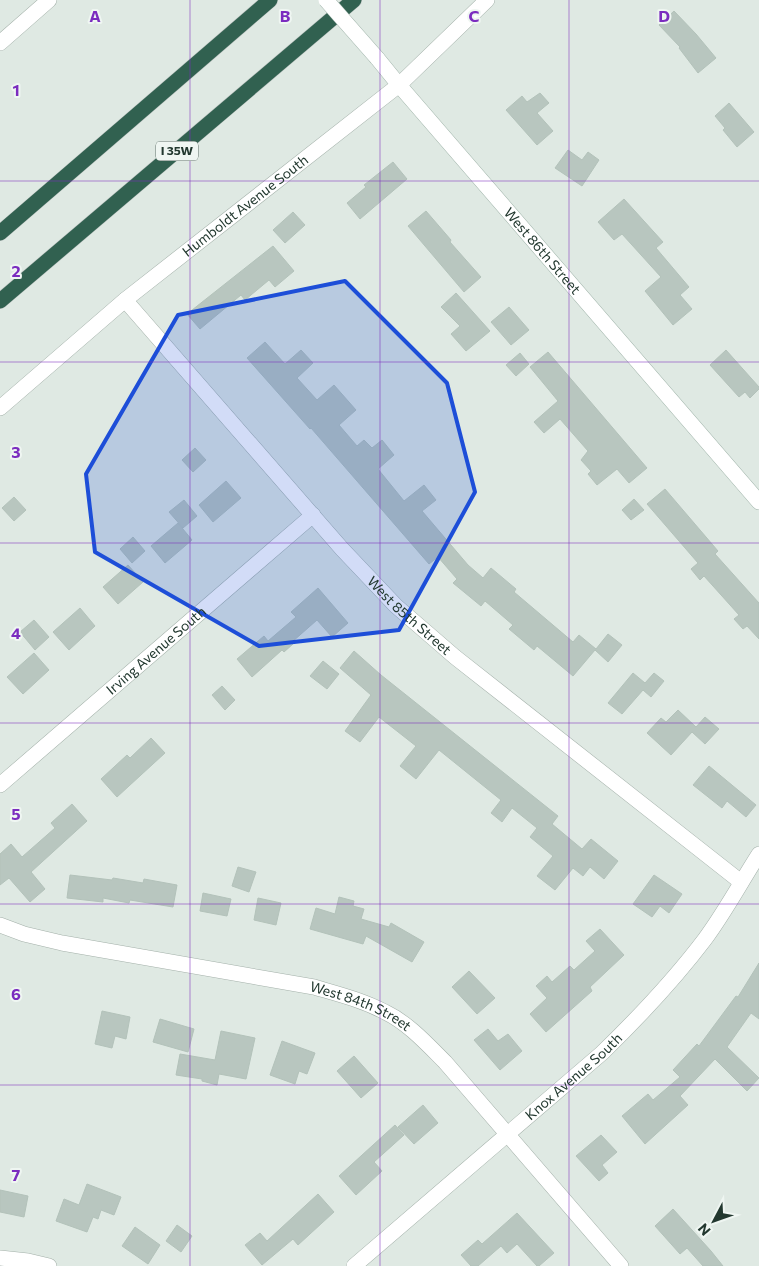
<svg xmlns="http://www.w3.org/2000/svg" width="759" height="1266" viewBox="0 0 759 1266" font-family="Commissioner,sans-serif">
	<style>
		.building { fill: #b8c6bf; stroke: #b3c2ba }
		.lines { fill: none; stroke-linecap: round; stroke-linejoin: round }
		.street-casing { stroke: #a3b0a9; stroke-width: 16 }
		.secondary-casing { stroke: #a0b4aa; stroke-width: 16 }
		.highway-casing { stroke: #bdc3c1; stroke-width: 16 }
		.street { stroke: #fff; stroke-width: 15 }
		.secondary { stroke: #fff; stroke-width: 15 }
		.highway { stroke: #316150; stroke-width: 15 }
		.secondary-bridge-casing { stroke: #a0b4aa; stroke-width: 16; stroke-linecap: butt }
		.secondary-bridge { stroke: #fff; stroke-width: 15 }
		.marked { fill: #1d4ed8; fill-opacity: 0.2; stroke: #1d4ed8; stroke-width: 4; stroke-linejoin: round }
		.grid { fill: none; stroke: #7b2cbf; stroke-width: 1; stroke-opacity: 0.55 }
		.labels { text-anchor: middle; stroke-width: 4; stroke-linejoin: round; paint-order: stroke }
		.shield { fill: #eff6f2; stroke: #60716a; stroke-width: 1 }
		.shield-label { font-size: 12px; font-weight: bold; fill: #22382f }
		.street-label { font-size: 14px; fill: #22382f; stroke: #eff6f2 }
		.grid-label { font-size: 16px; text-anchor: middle; font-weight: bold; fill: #7b2cbf; stroke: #eff6f2; stroke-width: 4; stroke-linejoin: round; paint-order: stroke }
	</style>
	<rect width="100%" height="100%" fill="#dfe9e3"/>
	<path class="building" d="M 674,11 L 696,34 L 716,58 L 698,73 L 679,48 L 680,47 L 659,25 Z
		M 540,93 L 549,103 L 537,113 L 553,131 L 537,145 L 506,110 L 522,96 L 527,102 Z
		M 729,103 L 754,132 L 737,147 L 723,130 L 725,128 L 715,116 Z
		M 568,150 L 582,160 L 588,152 L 599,160 L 582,186 L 555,168 Z
		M 393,162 L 407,179 L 360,219 L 347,203 L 366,187 L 364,185 Z
		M 624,199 L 663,242 L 656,248 L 689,287 L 680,295 L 692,309 L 673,325 L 645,291 L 661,277 L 622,234 L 614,240 L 598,222 Z
		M 426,211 L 451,240 L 450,242 L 481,277 L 464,292 L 408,226 Z
		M 293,212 L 305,225 L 285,243 L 273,230 Z
		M 273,246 L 294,271 L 275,287 L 269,280 L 245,300 L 241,295 L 200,329 L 187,314 Z
		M 456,293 L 490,331 L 466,351 L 451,334 L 460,326 L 441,307 Z
		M 509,307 L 529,330 L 511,345 L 491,322 Z
		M 265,342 L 285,364 L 301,350 L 313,363 L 297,378 L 317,400 L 334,385 L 356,410 L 339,425 L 357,446 L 364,440 L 372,448 L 382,440 L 394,455 L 378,469 L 404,501 L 424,485 L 436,500 L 422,511 L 468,565 L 483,578 L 491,568 L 516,589 L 514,592 L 573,642 L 579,635 L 596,649 L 608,634 L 622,645 L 608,662 L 595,650 L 573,676 L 537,646 L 534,650 L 509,629 L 513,625 L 485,601 L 481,606 L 453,583 L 457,579 L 438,557 L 429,564 L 311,428 L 310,429 L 247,358 Z
		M 726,350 L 759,387 L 759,389 L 750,398 L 745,392 L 739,397 L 710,365 Z
		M 548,352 L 647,468 L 629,483 L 617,469 L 597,485 L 588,474 L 591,471 L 581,460 L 588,451 L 560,419 L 544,433 L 534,422 L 558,401 L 530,367 Z
		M 520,353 L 529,364 L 516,376 L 506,365 Z
		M 195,448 L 206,460 L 193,472 L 182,460 Z
		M 226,481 L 241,498 L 213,522 L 199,505 Z
		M 665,489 L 718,551 L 715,554 L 759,603 L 759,639 L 747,626 L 743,629 L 734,619 L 739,615 L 704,576 L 700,580 L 691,569 L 698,563 L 647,504 Z
		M 14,497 L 26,510 L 14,521 L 2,508 Z
		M 634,499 L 644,510 L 631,520 L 622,510 Z
		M 184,500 L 197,516 L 183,528 L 169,512 Z
		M 178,523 L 192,540 L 165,563 L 151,546 Z
		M 133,537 L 145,551 L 132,563 L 120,549 Z
		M 128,565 L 143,582 L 118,604 L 103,587 Z
		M 318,588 L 348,623 L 332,637 L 317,620 L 292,642 L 293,644 L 284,652 L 282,650 L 252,677 L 237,659 L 264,636 L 268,641 L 296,617 L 291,612 Z
		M 80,608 L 95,626 L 69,650 L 53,632 Z
		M 34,620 L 49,637 L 35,650 L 20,632 Z
		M 354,651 L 381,675 L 558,816 L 552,824 L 582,849 L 591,839 L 618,861 L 604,879 L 590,867 L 583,876 L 573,868 L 555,890 L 537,876 L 553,856 L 530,837 L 537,828 L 512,808 L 502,822 L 491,813 L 501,800 L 439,750 L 416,779 L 400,766 L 416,746 L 379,717 L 360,742 L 345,731 L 371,695 L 340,668 Z
		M 34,653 L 49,670 L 23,694 L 7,677 Z
		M 323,661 L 339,674 L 327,689 L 310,676 Z
		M 633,673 L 645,683 L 654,673 L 664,681 L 651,697 L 643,690 L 622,714 L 608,703 Z
		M 222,686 L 235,700 L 225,710 L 212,695 Z
		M 678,710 L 696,727 L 705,717 L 719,729 L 705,744 L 692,732 L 671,755 L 647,733 L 661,718 L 666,722 Z
		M 151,738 L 165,753 L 117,797 L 101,779 L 127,755 L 130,758 Z
		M 709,766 L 756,805 L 746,817 L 727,801 L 722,808 L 693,785 Z
		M 72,804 L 87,821 L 31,872 L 45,889 L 30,902 L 9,878 L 0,885 L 0,854 L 11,844 L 22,857 L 55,828 L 51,823 Z
		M 238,867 L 256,872 L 249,892 L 232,886 Z
		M 70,875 L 112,880 L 113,878 L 143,883 L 144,879 L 177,885 L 173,907 L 130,900 L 129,903 L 103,898 L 103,902 L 67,898 Z
		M 654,875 L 682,894 L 669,913 L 660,906 L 652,917 L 633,904 Z
		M 203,893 L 231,899 L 227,916 L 200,911 Z
		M 339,897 L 354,901 L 353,906 L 364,909 L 361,919 L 389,927 L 391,923 L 424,942 L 412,962 L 366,936 L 363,944 L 310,929 L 316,908 L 335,914 Z
		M 258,898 L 281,903 L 276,925 L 254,920 Z
		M 600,929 L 624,955 L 590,987 L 592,991 L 546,1032 L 530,1014 L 547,998 L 536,986 L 547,976 L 552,982 L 570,966 L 574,970 L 595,951 L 586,941 Z
		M 759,963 L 759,1019 L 751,1013 L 727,1047 L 759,1078 L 747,1091 L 715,1059 L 680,1096 L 688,1105 L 645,1144 L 622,1116 L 648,1094 L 653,1100 L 680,1077 L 673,1070 L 697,1044 L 699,1046 L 736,996 L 738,997 Z
		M 469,971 L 495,998 L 477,1014 L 452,987 Z
		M 102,1011 L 130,1017 L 126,1039 L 115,1036 L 112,1048 L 95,1044 Z
		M 160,1019 L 194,1029 L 188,1052 L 153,1042 Z
		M 488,1029 L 498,1041 L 508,1034 L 522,1051 L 500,1070 L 474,1040 Z
		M 221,1031 L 255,1038 L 246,1079 L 219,1074 L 217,1085 L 202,1081 L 202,1079 L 176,1075 L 180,1054 L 215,1060 Z
		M 282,1041 L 315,1053 L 307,1074 L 299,1071 L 295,1084 L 270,1075 Z
		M 354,1056 L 378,1083 L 361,1098 L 337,1071 Z
		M 423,1105 L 438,1123 L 414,1144 L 398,1127 Z
		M 395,1125 L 404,1135 L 374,1162 L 382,1171 L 356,1195 L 339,1176 Z
		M 601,1135 L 617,1152 L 602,1165 L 608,1173 L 599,1181 L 576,1156 Z
		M 87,1184 L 121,1197 L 114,1215 L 101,1210 L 98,1219 L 93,1217 L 87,1232 L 56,1221 L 64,1199 L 79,1205 Z
		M 0,1190 L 28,1196 L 24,1217 L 0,1212 Z
		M 318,1194 L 334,1212 L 298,1245 L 293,1239 L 262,1265 L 245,1245 L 260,1233 L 267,1241 Z
		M 673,1209 L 711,1251 L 723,1266 L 703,1266 L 687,1248 L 680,1254 L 655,1226 Z
		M 517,1213 L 554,1253 L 539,1266 L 537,1266 L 517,1244 L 507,1253 L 501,1246 L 478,1266 L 471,1266 L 461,1255 L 478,1240 L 482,1244 Z
		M 177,1225 L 192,1236 L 181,1252 L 166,1241 Z
		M 135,1227 L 160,1245 L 148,1264 L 122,1246 Z"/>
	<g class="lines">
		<g class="street-casing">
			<g id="street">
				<path d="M 0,43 L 49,0"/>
				<path id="s1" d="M 125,300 L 342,549 L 396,606 L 455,657 L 741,882"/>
				<path id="s2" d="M 0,408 L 125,300 L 399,85 L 487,0"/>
				<path id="s3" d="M 0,785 L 313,515"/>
				<path id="s4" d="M 0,925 L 24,934 L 62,943 L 314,987 C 338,994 362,1000 385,1012 C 408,1023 427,1044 445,1062 L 621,1266"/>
				<path d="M 0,1258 L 28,1261 L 49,1266"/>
				<path id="s5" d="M 354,1266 L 602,1053 C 639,1017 674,980 705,939 C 725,912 741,882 759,854"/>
			</g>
		</g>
		<g class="secondary-casing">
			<g id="secondary">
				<path id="s6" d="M 377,58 L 399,85 L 759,502"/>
			</g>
		</g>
		<g class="highway-casing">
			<path id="highway" d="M 0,233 L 270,0
				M 0,301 L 354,0"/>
		</g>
		<use href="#street" class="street"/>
		<use href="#secondary" class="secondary"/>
		<use href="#highway" class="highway"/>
		<g class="secondary-bridge-casing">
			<path id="secondary-bridge" d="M 326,0 L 377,58"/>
		</g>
		<use href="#secondary-bridge" class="secondary-bridge"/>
	</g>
	<path class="marked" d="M 345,281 L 447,383 L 475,492 L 399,630 L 259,646 L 95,552 L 86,474 L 178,315 Z"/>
	<path class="grid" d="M 190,0 L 190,1266M 380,0 L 380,1266M 569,0 L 569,1266M 0,181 L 759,181M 0,362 L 759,362M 0,543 L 759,543M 0,723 L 759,723M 0,904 L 759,904M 0,1085 L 759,1085"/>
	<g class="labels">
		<rect class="shield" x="156" y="141.5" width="42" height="19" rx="4"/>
		<g class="shield-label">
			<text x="177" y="155">I 35W</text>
		</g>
		<g class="street-label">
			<text dy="5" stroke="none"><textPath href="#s2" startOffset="318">Humboldt Avenue South</textPath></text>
			<text dy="5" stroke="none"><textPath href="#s6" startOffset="254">West 86th Street</textPath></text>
			<text dy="5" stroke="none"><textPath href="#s1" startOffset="425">West 85th Street</textPath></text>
			<text dy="5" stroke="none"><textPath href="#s3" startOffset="206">Irving Avenue South</textPath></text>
			<text dy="5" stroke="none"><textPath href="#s4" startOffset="371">West 84th Street</textPath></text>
			<text dy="5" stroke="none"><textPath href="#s5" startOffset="290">Knox Avenue South</textPath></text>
		</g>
	</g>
	<g class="grid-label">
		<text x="95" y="22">A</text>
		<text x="285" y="22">B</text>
		<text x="474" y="22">C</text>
		<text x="664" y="22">D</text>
		<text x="16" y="96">1</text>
		<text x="16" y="277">2</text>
		<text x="16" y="458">3</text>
		<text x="16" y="639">4</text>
		<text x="16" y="820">5</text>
		<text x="16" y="1000">6</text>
		<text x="16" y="1181">7</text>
	</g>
	<g transform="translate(714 1221) rotate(229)" stroke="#eff6f2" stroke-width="4" paint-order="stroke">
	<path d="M0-4L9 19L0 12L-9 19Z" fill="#22382f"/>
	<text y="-8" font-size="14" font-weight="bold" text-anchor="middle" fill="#22382f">N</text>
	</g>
</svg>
